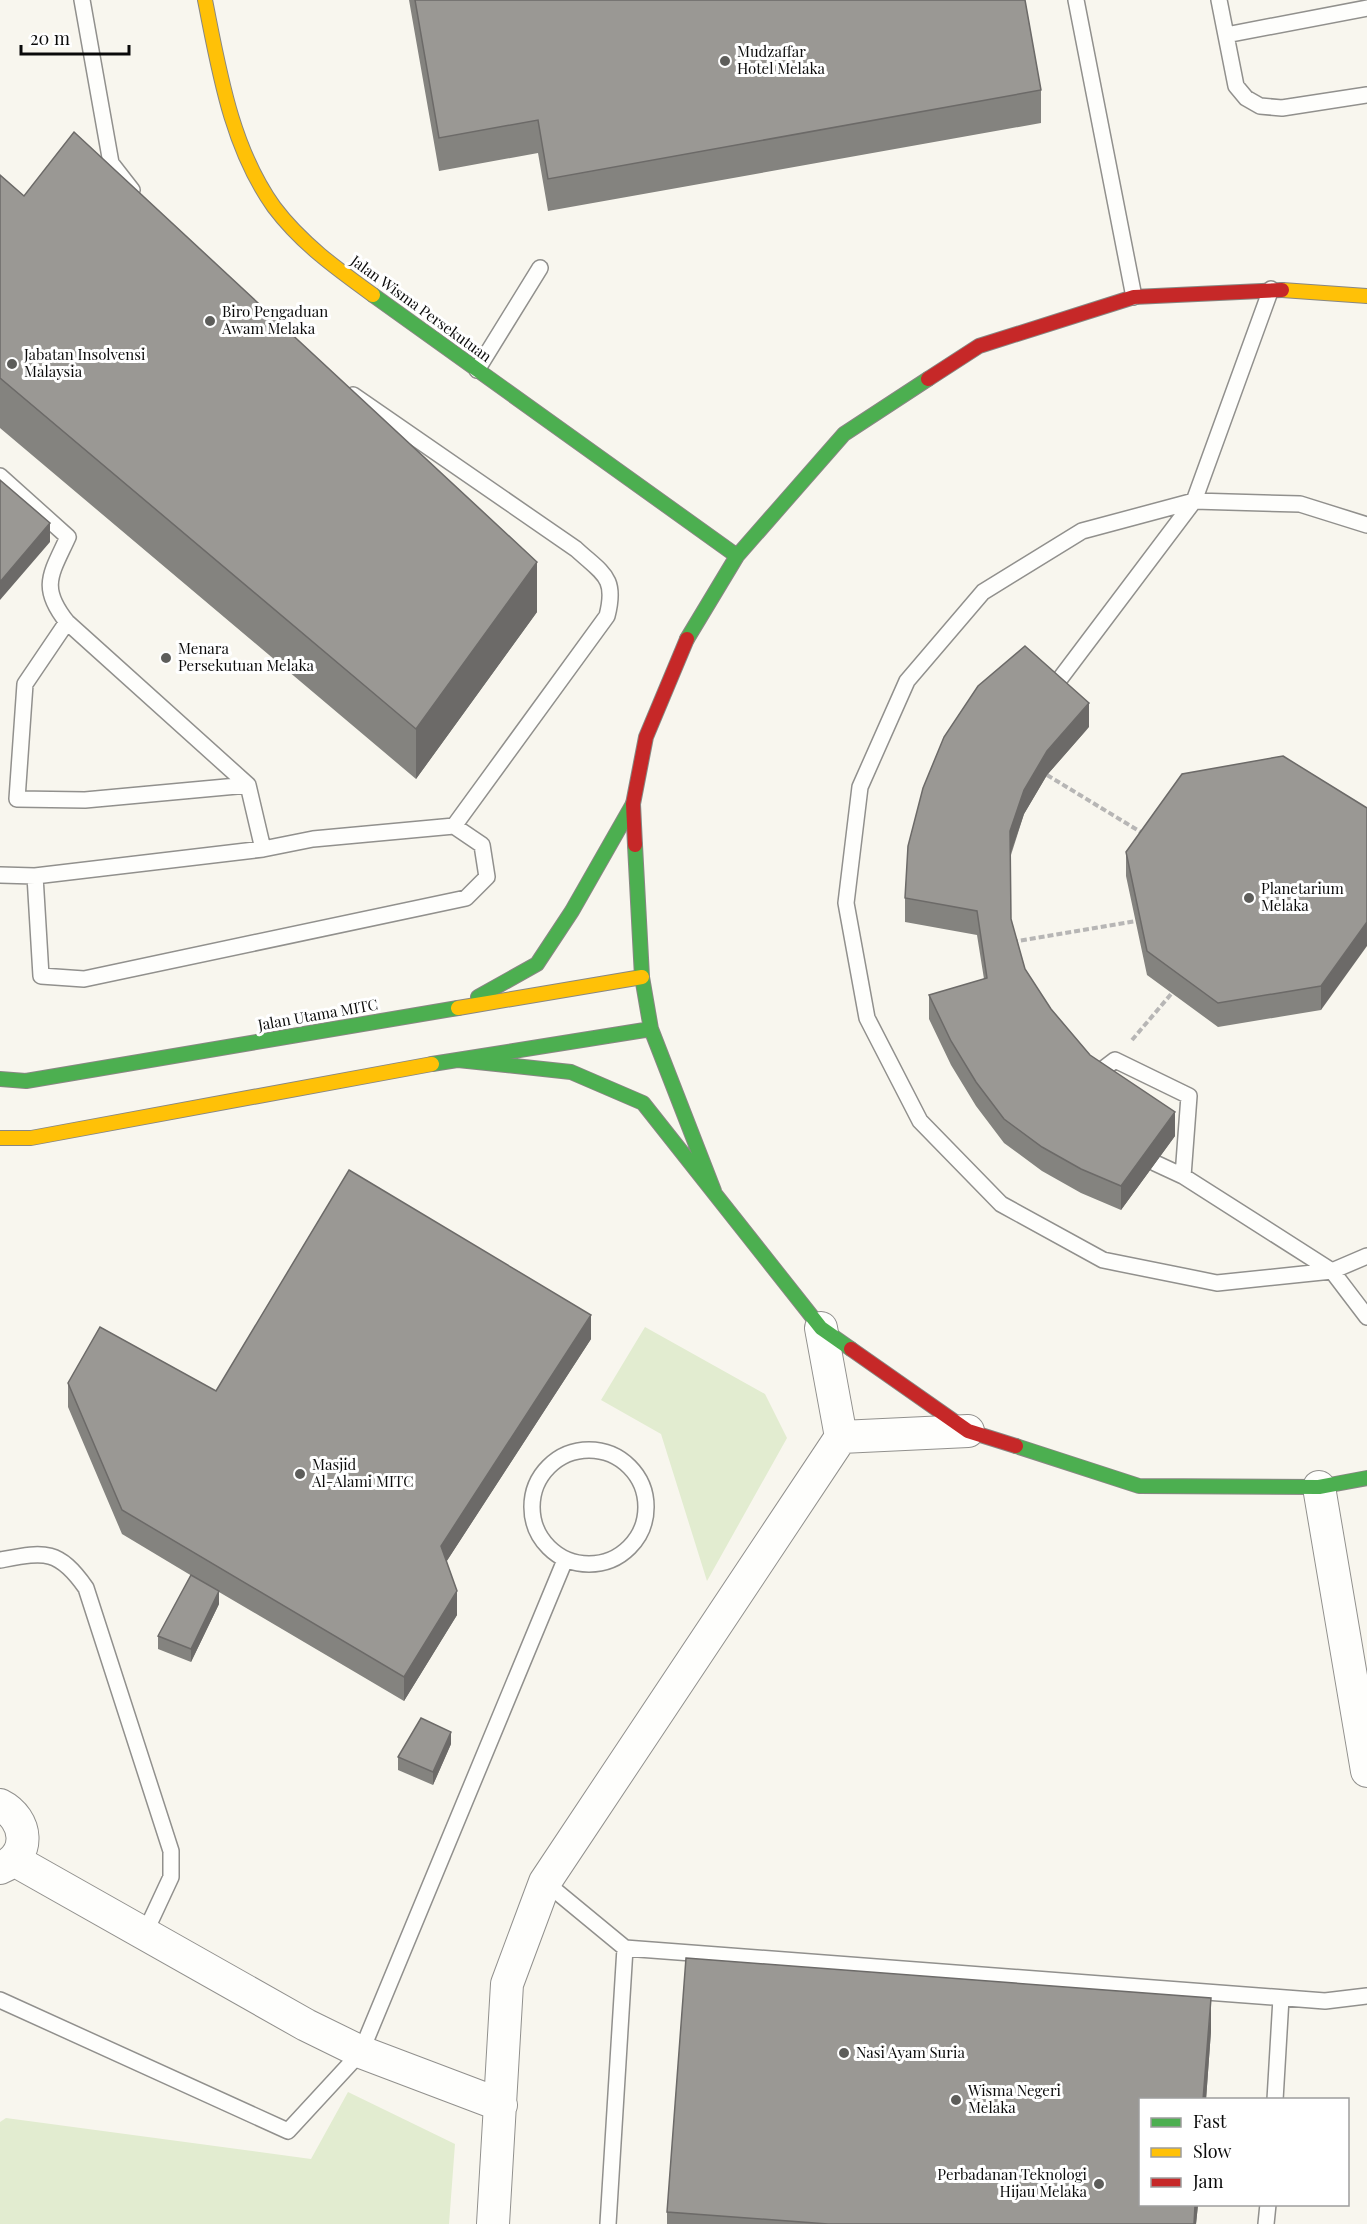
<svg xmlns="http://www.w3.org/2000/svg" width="1367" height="2224" viewBox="0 0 1367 2224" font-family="'Playfair Display',serif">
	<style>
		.green { fill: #e2ecd0 }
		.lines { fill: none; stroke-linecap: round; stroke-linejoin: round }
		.lane-casing { stroke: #91908d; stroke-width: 18 }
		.street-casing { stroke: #91908d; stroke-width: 34 }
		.fast-casing { stroke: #888783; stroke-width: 16 }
		.slow-casing { stroke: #888783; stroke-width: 16 }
		.jam-casing { stroke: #888783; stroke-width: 16 }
		.path { stroke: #b7b6b5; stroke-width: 4; stroke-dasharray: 6 3; stroke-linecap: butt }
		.lane { stroke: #fefefc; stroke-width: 15 }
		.street { stroke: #fefefc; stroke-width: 32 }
		.fast { stroke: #4caf50; stroke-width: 14 }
		.slow { stroke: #ffc107; stroke-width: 14 }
		.jam { stroke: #c62828; stroke-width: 14 }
		.wall { fill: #84837f }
		.shaded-wall { fill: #6c6a68 }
		.building { fill: #9a9894; stroke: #6c6a68; stroke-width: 1.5 }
		.poi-dot { fill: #5d5d5a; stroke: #fff; stroke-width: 2 }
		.labels { text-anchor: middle; stroke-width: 6; stroke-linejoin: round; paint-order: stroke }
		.poi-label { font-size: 15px; fill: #0a0a0a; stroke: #fff; text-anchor: start }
		.street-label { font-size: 15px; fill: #0a0a0a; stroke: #fff }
	</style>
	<rect width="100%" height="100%" fill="#f8f6ee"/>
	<path class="green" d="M 645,1327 L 765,1394 L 787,1438 L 707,1581 L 661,1434 L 601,1400 Z
		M 348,2092 L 455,2144 L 449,2224 L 0,2224 L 0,2122 L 6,2118 L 311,2159 Z"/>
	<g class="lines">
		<g class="lane-casing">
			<path id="lane" d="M 82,0 L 111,163 L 132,190
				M 1076,0 L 1134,297
				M 1219,0 L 1236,86 L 1246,98 L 1260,106 L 1282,108 L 1367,95
				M 1226,35 L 1367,8
				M 477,370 L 540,268
				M 353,395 L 576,549 C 603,574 617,577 607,616 L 454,826
				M 0,476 L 68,537 C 51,574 39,587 67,622 L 248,785 L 263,849
				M 1367,525 L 1300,504 L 1194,501 L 1082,531 L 983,592 L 907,681 L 860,787 L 846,903 L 867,1018 L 920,1121 L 1001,1204 L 1103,1260 L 1217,1283 L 1332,1271 L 1367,1256
				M 67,622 L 25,684 L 17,799 L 85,800 L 248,785
				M 1050,692 L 1194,501 L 1271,289
				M 0,875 L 35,876 L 263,849 L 313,839 L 454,826 L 482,845 L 487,877 L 466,898 L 84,979 L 41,976 L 35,876
				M 1090,1079 L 1115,1060 L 1189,1096 L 1183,1176 L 1332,1271 L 1367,1317
				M 1155,1163 L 1183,1176
				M532 1507a57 57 0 1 1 114 0a57 57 0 1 1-114 0Z
				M 0,1560 C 44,1552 58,1548 86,1588 L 171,1851 L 171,1877 L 144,1935
				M 545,1882 L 625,1948 L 1325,2001 L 1367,1996
				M 0,2000 L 288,2131 L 361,2052 L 565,1560
				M 1275,2100 L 1281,1998
				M 608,2224 L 625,1948
				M 1266,2224 L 1268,2204"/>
		</g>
		<g class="street-casing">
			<path id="street" d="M 841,1437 L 968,1431
				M 1319,1487 L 1367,1771
				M 0,1805 C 28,1819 32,1856 0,1868
				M 14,1860 L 306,2025 L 361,2052 L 501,2105
				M 493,2224 L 507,1984 L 545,1882 L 841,1437 L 821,1328"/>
		</g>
		<g class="fast-casing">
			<path id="fast" d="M 373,295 L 737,556
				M 687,639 L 737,556 L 844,434 L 928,379
				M 635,845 L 642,977 L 651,1029 L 714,1191
				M 478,997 L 537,964 L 572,911 L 633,804
				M 458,1060 L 571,1072 L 643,1103 L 821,1328 L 851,1349
				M 432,1064 L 651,1029
				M 0,1079 L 26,1081 L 458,1008
				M 1016,1446 L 1139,1486 L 1319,1487 L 1367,1478"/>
		</g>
		<g class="slow-casing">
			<path id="slow" d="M 205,0 C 219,70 231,147 274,207 C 301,243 337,269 373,295
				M 1282,290 L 1367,296
				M 458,1008 L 642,977
				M 0,1138 L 31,1138 L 432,1064"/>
		</g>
		<g class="jam-casing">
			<path id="jam" d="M 928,379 L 979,346 L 1134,297 L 1282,290
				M 635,845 L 633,804 L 646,737 L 687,639
				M 851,1349 L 968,1431 L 1016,1446"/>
		</g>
		<path class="path" d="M 1047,775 L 1144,834
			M 1012,942 L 1136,921
			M 1132,1040 L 1172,993"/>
		<use href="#lane" class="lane"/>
		<use href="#street" class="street"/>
		<use href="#fast" class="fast"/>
		<use href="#slow" class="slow"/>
		<use href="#jam" class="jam"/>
	</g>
	<path class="wall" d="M 409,0 L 1025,0 L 1041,90 L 1041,123 L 548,211 L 538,153 L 439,171 Z
		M 0,175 L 24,196 L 537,612 L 416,779 L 0,428 Z
		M 1089,727 L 1047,775 L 1024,814 L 1011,855 L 1011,919 L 1025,969 L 1051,1009 L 1090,1055 L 1175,1136 L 1121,1210 L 1081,1193 L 1042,1171 L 1004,1143 L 976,1106 L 951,1065 L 929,1019 L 929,995 L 984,979 L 977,935 L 905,922 L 905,898 Z
		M 1367,808 L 1321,1010 L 1218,1027 L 1147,975 L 1126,876 L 1126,852 Z
		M 591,1339 L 446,1562 L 457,1615 L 404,1701 L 219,1592 L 219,1604 L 191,1662 L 158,1649 L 158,1636 L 197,1579 L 122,1534 L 68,1407 L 68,1383 L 216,1391 Z
		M 451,1744 L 433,1785 L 398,1770 L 398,1757 Z
		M 1211,2031 L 1206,2100 L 1140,2100 L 1140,2205 L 1198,2205 L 1196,2224 L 667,2224 L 667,2212 Z"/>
	<path class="shaded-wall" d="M 50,523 L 50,542 L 0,600 L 0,582 Z
		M 537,562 L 537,612 L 416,779 L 416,729 Z
		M 1089,703 L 1089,727 L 1047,775 L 1024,814 L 1010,855 L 1010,831 L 1024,790 L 1047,751 Z
		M 1367,922 L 1367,946 L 1321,1010 L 1321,986 Z
		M 1175,1112 L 1175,1136 L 1121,1210 L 1121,1186 Z
		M 591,1315 L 591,1339 L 441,1570 L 441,1546 Z
		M 219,1591 L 219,1604 L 191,1662 L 191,1649 Z
		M 457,1591 L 457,1615 L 404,1701 L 404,1677 Z
		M 451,1732 L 451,1744 L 433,1785 L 433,1772 Z
		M 1211,1998 L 1211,2031 L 1206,2100 L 1203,2100 Z
		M 1195,2205 L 1198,2205 L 1196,2224 L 1194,2224 Z"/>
	<path class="building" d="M 415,0 L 1025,0 L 1041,90 L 548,179 L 538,120 L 439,138 Z
		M 74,132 L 537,562 L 416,729 L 0,378 L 0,175 L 24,196 Z
		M 0,480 L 50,523 L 0,582 Z
		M 1025,646 L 1089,703 L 1047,751 L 1024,790 L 1010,831 L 1011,919 L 1025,969 L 1051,1009 L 1090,1055 L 1175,1112 L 1121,1186 L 1081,1169 L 1042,1147 L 1004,1119 L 976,1082 L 951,1041 L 929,995 L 987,978 L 977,911 L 905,898 L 908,846 L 923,788 L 944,737 L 978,686 Z
		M 1283,756 L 1367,808 L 1367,922 L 1321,986 L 1218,1003 L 1147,951 L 1126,852 L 1182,774 Z
		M 349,1170 L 591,1315 L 441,1546 L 457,1591 L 404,1677 L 122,1510 L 68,1383 L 100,1327 L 216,1391 Z
		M 191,1575 L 219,1591 L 191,1649 L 158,1636 Z
		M 421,1718 L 451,1732 L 433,1772 L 398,1757 Z
		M 686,1958 L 1211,1998 L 1203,2100 L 1140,2100 L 1140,2205 L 1195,2205 L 1194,2224 L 828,2224 L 667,2212 Z"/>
	<g class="poi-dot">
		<circle cx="725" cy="61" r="6"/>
		<circle cx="210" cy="321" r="6"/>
		<circle cx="12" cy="364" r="6"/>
		<circle cx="166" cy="658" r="6"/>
		<circle cx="1249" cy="898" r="6"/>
		<circle cx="300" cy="1474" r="6"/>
		<circle cx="844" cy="2053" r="6"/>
		<circle cx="956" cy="2100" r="6"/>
		<circle cx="1099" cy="2184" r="6"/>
	</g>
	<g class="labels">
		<g class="poi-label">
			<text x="737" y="57">Mudzaffar<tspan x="737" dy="17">Hotel Melaka</tspan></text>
			<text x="222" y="317">Biro Pengaduan<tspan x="222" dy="17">Awam Melaka</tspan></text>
			<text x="24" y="360">Jabatan Insolvensi<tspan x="24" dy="17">Malaysia</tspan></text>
			<text x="178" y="654">Menara<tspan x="178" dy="17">Persekutuan Melaka</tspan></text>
			<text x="1261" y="894">Planetarium<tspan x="1261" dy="17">Melaka</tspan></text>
			<text x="312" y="1470">Masjid<tspan x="312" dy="17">Al-Alami MITC</tspan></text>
			<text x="856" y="2058">Nasi Ayam Suria</text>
			<text x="968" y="2096">Wisma Negeri<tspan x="968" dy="17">Melaka</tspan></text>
			<text x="1087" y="2180" text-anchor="end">Perbadanan Teknologi<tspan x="1087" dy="17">Hijau Melaka</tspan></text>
		</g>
		<g class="street-label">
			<text transform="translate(421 309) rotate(36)" y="5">Jalan Wisma Persekutuan</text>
			<text transform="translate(318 1015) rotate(-10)" y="5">Jalan Utama MITC</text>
		</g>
	</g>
	<rect x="1139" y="2098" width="210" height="108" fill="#ffffff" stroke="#9d9d9d" stroke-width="1.5"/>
	<rect x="1151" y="2118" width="30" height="9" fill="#4caf50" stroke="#9d9d9d" stroke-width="1.5"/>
	<text x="1193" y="2128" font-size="18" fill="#0a0a0a">Fast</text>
	<rect x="1151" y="2148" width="30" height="9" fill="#ffc107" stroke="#9d9d9d" stroke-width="1.5"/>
	<text x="1193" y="2158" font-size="18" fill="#0a0a0a">Slow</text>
	<rect x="1151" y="2178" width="30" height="9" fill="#c62828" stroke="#9d9d9d" stroke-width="1.5"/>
	<text x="1193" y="2188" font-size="18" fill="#0a0a0a">Jam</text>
	<path d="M21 45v9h108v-9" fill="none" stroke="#0a0a0a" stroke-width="3"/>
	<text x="30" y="45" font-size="18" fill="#0a0a0a" stroke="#ffffff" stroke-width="4.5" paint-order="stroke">20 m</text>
</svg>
